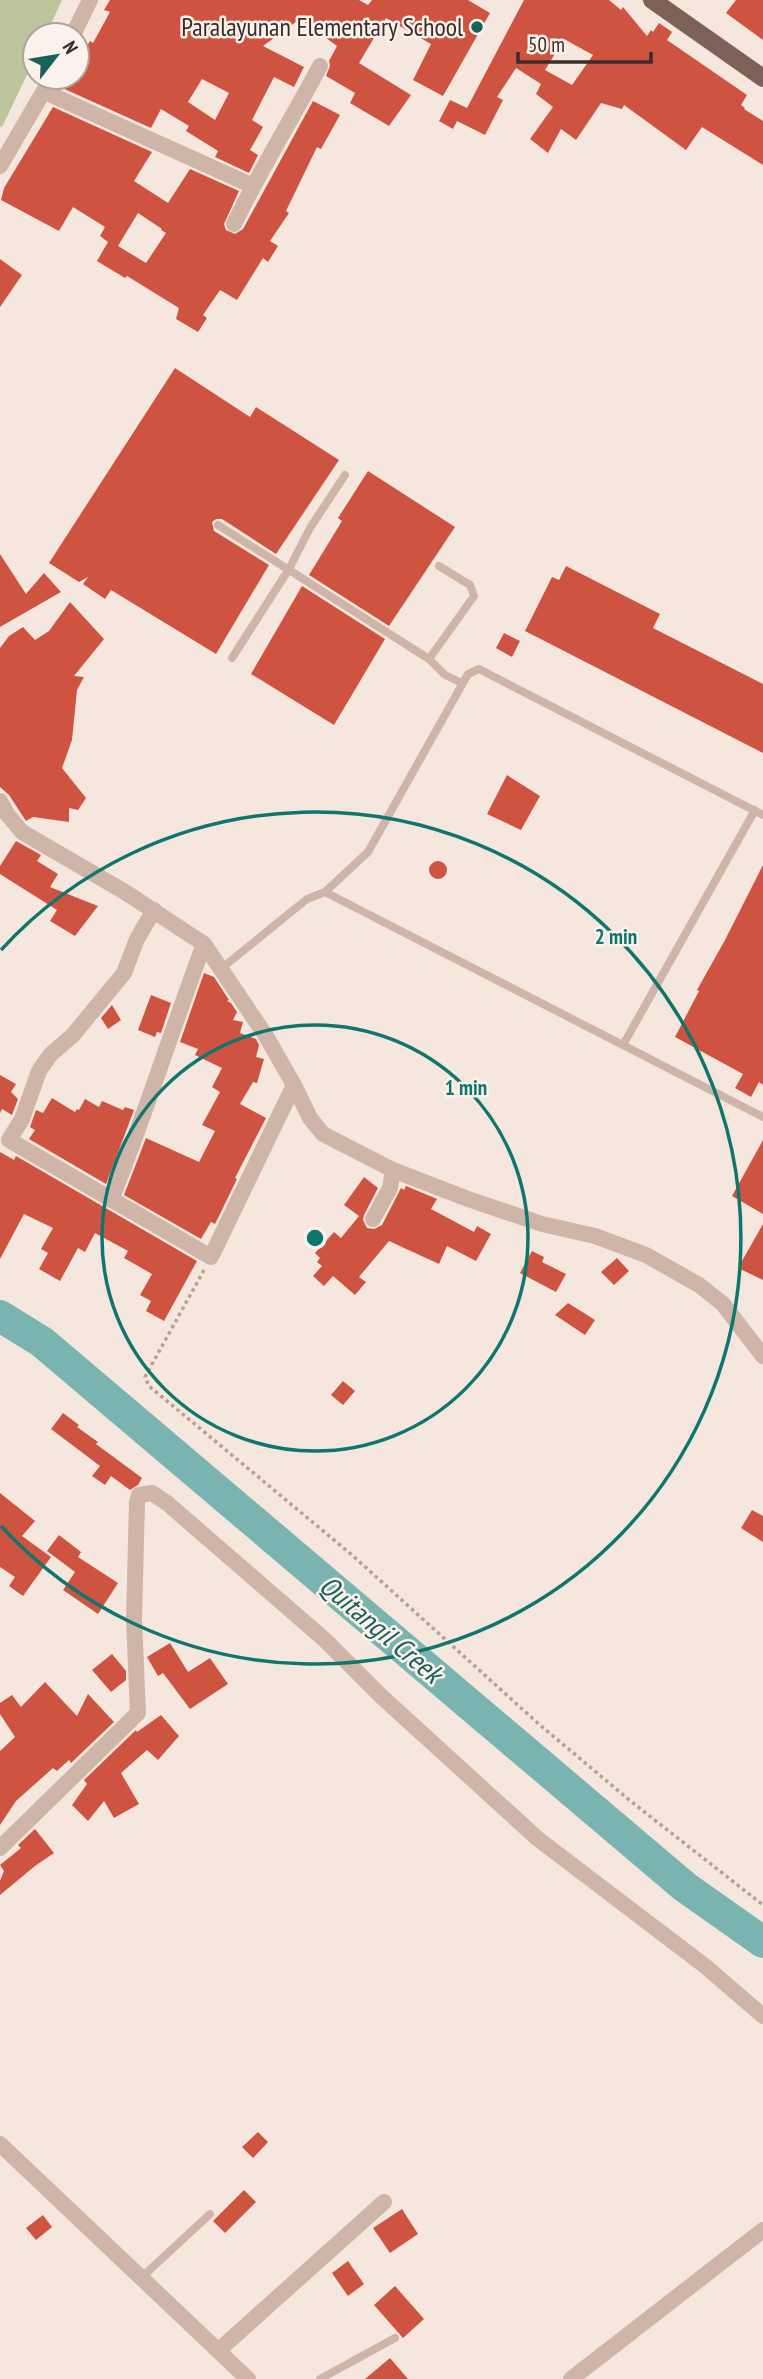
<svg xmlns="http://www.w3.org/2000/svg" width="763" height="2379" viewBox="0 0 763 2379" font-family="'PT Sans Narrow',sans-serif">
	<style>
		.green { fill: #bcc59c }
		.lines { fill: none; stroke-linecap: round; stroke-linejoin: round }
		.river { stroke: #7ab4b0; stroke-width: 32 }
		.building { fill: #cf5341; fill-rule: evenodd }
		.path { stroke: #ba9f92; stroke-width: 3.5; stroke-dasharray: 3.5 3.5; stroke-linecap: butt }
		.service { stroke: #ceb5a8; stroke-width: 8 }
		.minor { stroke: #ceb5a8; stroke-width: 16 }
		.primary { stroke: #7d6159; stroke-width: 18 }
		.ring { fill: none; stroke: #0f766e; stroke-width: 3.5 }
		.poi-dot { fill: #1a605c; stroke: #fbf2eb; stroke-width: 2.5 }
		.labels { text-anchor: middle; stroke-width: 5; stroke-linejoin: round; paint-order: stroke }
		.poi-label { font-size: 26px; fill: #3a2c29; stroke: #fbf2eb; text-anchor: end }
		.water-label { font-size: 28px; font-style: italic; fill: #1a605c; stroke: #fbf2eb }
		.centre { fill: #0f766e; stroke: #fbf2eb; stroke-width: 3.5 }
		.ring-label { font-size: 21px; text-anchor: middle; font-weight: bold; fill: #0f766e; stroke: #fbf2eb; stroke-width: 5; stroke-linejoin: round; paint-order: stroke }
	</style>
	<rect width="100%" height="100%" fill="#f5e7de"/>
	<path class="green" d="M 0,0 L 62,0 L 46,35 L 35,35 L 35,58 L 2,127 L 0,126 Z"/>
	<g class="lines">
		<path class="river" d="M 0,1316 L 42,1342 L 685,1887 L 763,1942"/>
	</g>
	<path class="building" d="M 110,0 L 359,0 L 368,5 L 372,0 L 468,0 L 490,13 L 443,96 L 413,80 L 431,44 L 386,18 L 359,63 L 411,95 L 389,126 L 350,103 L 355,93 L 326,76 L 330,66 L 329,61 L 337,46 L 300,19 L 263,46 L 304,67 L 294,87 L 274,77 L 252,120 L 263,127 L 250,150 L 258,155 L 249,173 L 215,157 L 218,151 L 186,131 L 189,126 L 161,109 L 151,128 L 60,87 L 65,77 L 77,77 L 77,63 L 90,41 L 93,43 L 110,12 L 104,10 ZM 202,79 L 229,93 L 215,120 L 188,102 Z
		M 524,0 L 609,0 L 621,10 L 623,7 L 647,36 L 651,30 L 653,32 L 659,23 L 672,32 L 667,40 L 747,95 L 741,105 L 745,108 L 744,109 L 763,121 L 763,165 L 702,127 L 686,150 L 624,105 L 622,109 L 601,103 L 576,140 L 561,129 L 548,153 L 530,139 L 553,107 L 536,94 L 541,84 L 516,68 L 497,97 L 503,100 L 485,135 L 457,121 L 453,129 L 439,121 L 450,100 L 467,108 ZM 564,39 L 593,55 L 572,85 L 545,70 Z
		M 736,0 L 763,0 L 763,40 L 726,13 Z
		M 313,101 L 340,115 L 321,149 L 317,147 L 286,211 L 289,213 L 270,241 L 278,246 L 268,262 L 263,258 L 237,300 L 220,290 L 203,315 L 207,318 L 198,332 L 176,319 L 179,308 L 127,276 L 125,278 L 97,261 L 108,242 L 100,236 L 105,227 L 73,207 L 59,231 L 1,200 L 4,188 L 53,107 L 152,152 L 134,181 L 168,203 L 190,169 L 239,191 L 224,224 L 226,230 L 235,234 L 243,229 ZM 138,213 L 162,229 L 161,230 L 166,233 L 146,263 L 118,246 Z
		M 0,259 L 22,275 L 0,307 Z
		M 175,368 L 250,417 L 256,407 L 339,460 L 276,554 L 222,519 L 216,519 L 212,522 L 214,531 L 269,565 L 216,654 L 111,590 L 105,599 L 83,584 L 88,577 L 79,582 L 49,563 Z
		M 368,471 L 455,527 L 389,626 L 309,575 L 342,521 L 338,518 Z
		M 0,554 L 26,594 L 44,573 L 61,592 L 0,627 Z
		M 566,566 L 660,614 L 653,628 L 763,684 L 763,753 L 525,631 L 552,577 L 559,580 Z
		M 302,586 L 385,639 L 334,725 L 251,674 Z
		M 70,602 L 104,639 L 74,676 L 84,677 L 77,690 L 72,740 L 62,768 L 86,798 L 78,810 L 69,808 L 69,822 L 33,817 L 26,821 L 9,795 L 0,787 L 0,648 L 9,636 L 23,627 L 35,640 L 49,631 Z
		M 504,633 L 520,641 L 512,657 L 496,648 Z
		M 507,775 L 540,796 L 521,830 L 487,814 Z
		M 16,841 L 41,855 L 37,861 L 58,874 L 50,887 L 98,906 L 75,936 L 50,921 L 57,910 L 0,874 L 0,866 Z
		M429 870a9 9 0 1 1 18 0a9 9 0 1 1-18 0Z
		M 763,865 L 763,1085 L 759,1082 L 751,1097 L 735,1088 L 743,1074 L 675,1037 L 699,991 L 697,990 L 725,940 Z
		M 204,973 L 214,977 L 229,1000 L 227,1001 L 231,1003 L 237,1012 L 233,1020 L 243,1022 L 240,1033 L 256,1039 L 259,1045 L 256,1057 L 264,1059 L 257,1083 L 253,1082 L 240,1104 L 266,1118 L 235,1178 L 237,1179 L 220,1214 L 215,1224 L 211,1222 L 201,1239 L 124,1195 L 146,1138 L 199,1162 L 215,1131 L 202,1125 L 220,1092 L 212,1087 L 222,1068 L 195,1055 L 198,1049 L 180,1042 Z
		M 151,995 L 171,1003 L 161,1033 L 157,1032 L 155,1037 L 138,1030 Z
		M 112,1005 L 121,1020 L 108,1029 L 101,1018 Z
		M 0,1075 L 16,1084 L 11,1092 L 18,1099 L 12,1115 L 2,1109 L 0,1113 Z
		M 52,1098 L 75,1112 L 77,1109 L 79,1110 L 85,1099 L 99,1107 L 102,1101 L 123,1110 L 125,1107 L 134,1110 L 106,1184 L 29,1139 L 35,1130 L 30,1127 L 36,1110 L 43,1113 Z
		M 763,1140 L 763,1214 L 732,1196 Z
		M 0,1152 L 14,1160 L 16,1156 L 197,1261 L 164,1321 L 146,1311 L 151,1301 L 140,1295 L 152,1274 L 124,1258 L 128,1251 L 95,1233 L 85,1252 L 78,1248 L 60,1281 L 39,1269 L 48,1253 L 41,1249 L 53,1228 L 24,1214 L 0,1259 Z
		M 364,1177 L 378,1188 L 364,1215 L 363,1220 L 367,1228 L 374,1229 L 382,1225 L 401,1188 L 404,1190 L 406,1186 L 437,1199 L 431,1209 L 474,1232 L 477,1226 L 491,1234 L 476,1261 L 447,1246 L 439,1264 L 389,1241 L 359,1277 L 366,1282 L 355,1295 L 333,1276 L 324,1286 L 313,1276 L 322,1266 L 317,1262 L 320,1258 L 315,1253 L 334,1232 L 341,1238 L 359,1216 L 344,1205 Z
		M 763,1224 L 763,1280 L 738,1268 Z
		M 532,1251 L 544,1257 L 542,1262 L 566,1274 L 556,1292 L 520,1273 Z
		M 617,1258 L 629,1271 L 614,1285 L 601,1272 Z
		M 568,1303 L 595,1320 L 585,1335 L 555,1315 Z
		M 343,1381 L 355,1391 L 343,1405 L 331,1395 Z
		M 63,1413 L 79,1425 L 77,1427 L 98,1442 L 96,1444 L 142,1478 L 138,1485 L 130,1490 L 111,1476 L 105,1485 L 92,1476 L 100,1466 L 51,1429 Z
		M 0,1493 L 35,1521 L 22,1536 L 51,1557 L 23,1596 L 9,1586 L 15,1577 L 0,1567 Z
		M 752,1510 L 763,1516 L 763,1542 L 741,1528 Z
		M 59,1535 L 81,1552 L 78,1557 L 118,1583 L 98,1614 L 63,1590 L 75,1572 L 47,1551 Z
		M 170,1643 L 188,1672 L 210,1658 L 228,1684 L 190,1709 L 163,1673 L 158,1676 L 147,1657 Z
		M 112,1654 L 126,1671 L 126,1680 L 111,1692 L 92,1670 Z
		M 45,1682 L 77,1716 L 88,1694 L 114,1722 L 71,1763 L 69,1760 L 57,1771 L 53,1768 L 16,1801 L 0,1825 L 0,1751 L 15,1737 L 0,1714 L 0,1703 L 12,1695 L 21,1707 Z
		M 161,1715 L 179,1736 L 158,1760 L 147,1750 L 121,1773 L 139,1804 L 114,1818 L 104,1801 L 88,1821 L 72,1805 L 87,1784 L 84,1780 L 136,1730 L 137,1732 Z
		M 35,1829 L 54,1853 L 35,1866 L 0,1895 L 0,1881 L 4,1871 L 0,1865 L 21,1848 L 18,1845 Z
		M 258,2132 L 268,2142 L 253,2158 L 242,2147 Z
		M 244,2190 L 256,2202 L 225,2233 L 213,2221 Z
		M 402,2209 L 418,2234 L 390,2253 L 373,2228 Z
		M 43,2215 L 52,2227 L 36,2240 L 26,2228 Z
		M 348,2261 L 364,2284 L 348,2296 L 332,2273 Z
		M 395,2286 L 424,2319 L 403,2338 L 374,2305 Z
		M 390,2358 L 408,2379 L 365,2379 Z"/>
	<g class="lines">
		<path class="path" d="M 204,1270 L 145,1377 L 149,1386 L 352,1555 L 541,1726 L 628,1799 L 763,1905"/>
		<path class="service" d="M 218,525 L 429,659 L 445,675 L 462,683
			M 232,658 L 289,569 L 310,528 L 345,475
			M 429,659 L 474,596 L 470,585 L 439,566
			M 325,892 L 368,852 L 468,674 L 479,669 L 763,815
			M 222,968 L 307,899 L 325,892 L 763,1117
			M 623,1045 L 755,810
			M 142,2277 L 210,2214
			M 320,2379 L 395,2338"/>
		<path class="minor" d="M 73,35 L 90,0
			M 45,92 L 253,186
			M 0,166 L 52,77
			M 234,224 C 260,170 292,119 320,66
			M 0,801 L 7,814 L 22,832 L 125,892 L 204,944 L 266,1036 L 294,1085 L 310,1118 L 323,1134 L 393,1170 L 468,1199 L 542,1224 L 595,1236 L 646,1255 L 699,1285 L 723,1304 L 763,1356
			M 154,910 L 137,939 L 124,973 L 73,1035 L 50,1055 L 39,1071 L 22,1119 L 9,1140 L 211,1257 L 294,1085
			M 111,1200 C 145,1116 172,1029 204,944
			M 373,1219 L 390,1188 L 393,1170
			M 0,1848 L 138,1713 L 134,1619 L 137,1502 L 139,1495 L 152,1493 L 167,1503 L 325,1640 L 382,1697 L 538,1839 L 705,1966 L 763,2016
			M 0,2144 L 248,2379
			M 219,2350 L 384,2202
			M 571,2379 L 763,2230"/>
		<path class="primary" d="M 652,0 L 763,78"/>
	</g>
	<g class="ring">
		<circle cx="315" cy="1238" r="213"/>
		<path d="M1 950A426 426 0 1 1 1 1526"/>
	</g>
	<circle class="poi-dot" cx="477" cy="27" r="7"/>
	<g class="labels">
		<g class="poi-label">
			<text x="463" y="36">Paralayunan Elementary School</text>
		</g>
		<g class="water-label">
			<text transform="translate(381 1629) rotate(40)" y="10">Quitangil Creek</text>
		</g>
	</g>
	<circle cx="315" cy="1238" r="10" class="centre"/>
	<g class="ring-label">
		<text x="616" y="944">2 min</text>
		<text x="466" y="1095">1 min</text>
	</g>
	<g transform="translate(56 56) rotate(59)"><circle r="33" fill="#fbf2eb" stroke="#aea39d" stroke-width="2"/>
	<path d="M0-5L12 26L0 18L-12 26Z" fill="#1a605c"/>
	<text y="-10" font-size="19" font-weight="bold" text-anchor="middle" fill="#3a2c29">N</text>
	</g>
	<path d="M518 52v10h133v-10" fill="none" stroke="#3a2c29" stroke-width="3.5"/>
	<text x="528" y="52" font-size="21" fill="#3a2c29" stroke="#fbf2eb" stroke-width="5" paint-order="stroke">50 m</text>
</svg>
